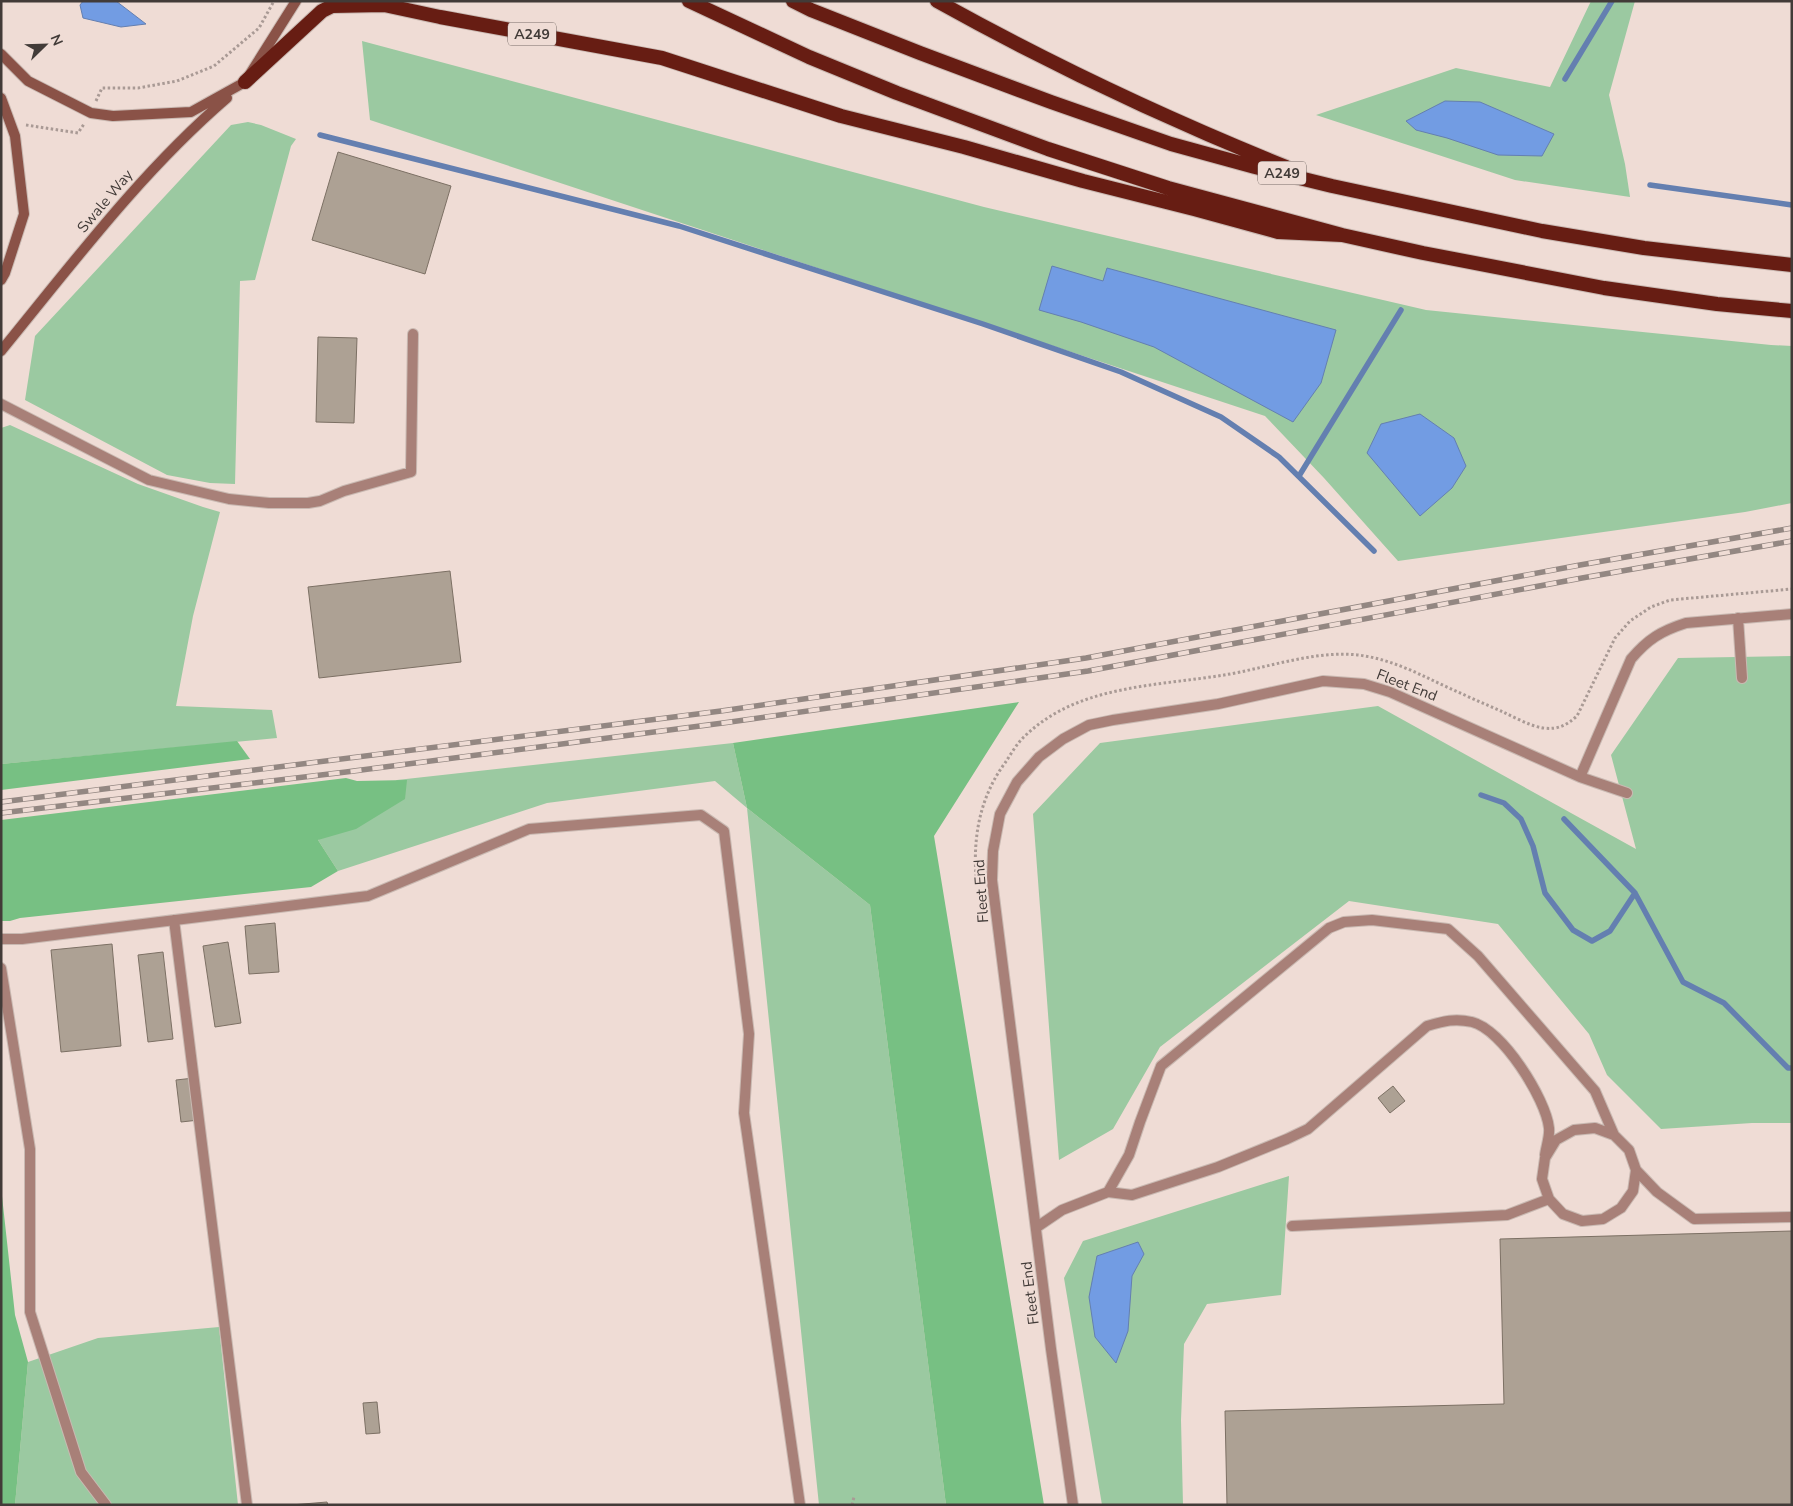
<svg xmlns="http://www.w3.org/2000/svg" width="1793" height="1506" viewBox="0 0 1793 1506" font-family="'Nunito Sans',sans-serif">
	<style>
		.green { fill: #9bc9a1 }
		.forest { fill: #77c083 }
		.water { fill: #729ce3; stroke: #647fb0 }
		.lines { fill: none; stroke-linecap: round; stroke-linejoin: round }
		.stream { stroke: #647fb0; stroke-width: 5.5 }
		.building { fill: #ada194; stroke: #7c7064 }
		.service-casing { stroke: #c9b9b2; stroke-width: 12 }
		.minor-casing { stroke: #c9b9b2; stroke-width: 12 }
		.secondary-casing { stroke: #c9b9b2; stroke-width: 12 }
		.trunk-casing { stroke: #c9b9b2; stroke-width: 16 }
		.path { stroke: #a99a95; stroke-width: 3; stroke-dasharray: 2.5 2.5; stroke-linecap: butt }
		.service { stroke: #a88078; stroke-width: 10 }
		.minor { stroke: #a88078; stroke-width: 10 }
		.secondary { stroke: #8a5247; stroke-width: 10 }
		.trunk { stroke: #671d13; stroke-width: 14 }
		.rail-casing { stroke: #938782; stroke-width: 5.5 }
		.rail { stroke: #efdcd5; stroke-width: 4; stroke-dasharray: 11; stroke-linecap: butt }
		.labels { text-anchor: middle; stroke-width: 4; stroke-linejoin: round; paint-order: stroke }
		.shield { fill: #efdcd5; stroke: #766b67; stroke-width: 1 }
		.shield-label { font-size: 14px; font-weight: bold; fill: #423b38 }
		.street-label { font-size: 15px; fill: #423b38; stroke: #efdcd5 }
	</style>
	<rect width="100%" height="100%" fill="#efdcd5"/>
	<path class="green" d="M 1591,1 L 1635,1 L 1609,95 L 1625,164 L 1630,197 L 1515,180 L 1316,115 L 1456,68 L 1550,87 Z
		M 362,41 L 984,207 L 1426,310 L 1771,345 L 1792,346 L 1792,503 L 1745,512 L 1398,561 L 1324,478 L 1265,416 L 370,120 Z
		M 248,122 L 261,125 L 296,139 L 291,146 L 255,280 L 240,281 L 235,484 L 210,483 L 167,475 L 25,400 L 35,336 L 231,125 Z
		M 10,425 L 138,484 L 203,507 L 220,512 L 193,616 L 176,706 L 272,710 L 277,738 L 1,764 L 1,428 Z
		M 1792,656 L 1792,1123 L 1752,1123 L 1661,1129 L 1607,1075 L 1589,1034 L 1498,924 L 1349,901 L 1160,1047 L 1113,1129 L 1059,1160 L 1033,814 L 1100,743 L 1378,706 L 1636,849 L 1611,755 L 1678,658 Z
		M 733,743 L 747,808 L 870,905 L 946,1505 L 819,1505 L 747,808 L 715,781 L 547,803 L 338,871 L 318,840 L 397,780 Z
		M 1289,1176 L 1281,1295 L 1207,1304 L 1184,1344 L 1181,1420 L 1183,1505 L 1102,1505 L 1064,1278 L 1083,1241 Z
		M 219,1327 L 238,1505 L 15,1505 L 28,1362 L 98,1338 Z"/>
	<path class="forest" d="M 1019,702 L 934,836 L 1044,1505 L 946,1505 L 870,905 L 747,808 L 733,743 Z
		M 237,741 L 250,759 L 1,790 L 1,764 Z
		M 346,778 L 357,781 L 407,780 L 405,799 L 356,829 L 318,840 L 338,871 L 311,887 L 20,918 L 10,921 L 1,921 L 1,820 Z
		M 1,1187 L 15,1315 L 28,1362 L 15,1505 L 1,1505 Z"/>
	<path class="water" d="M 83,1 L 116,1 L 146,24 L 121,27 L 83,18 L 80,5 Z
		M 1445,101 L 1480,102 L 1554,134 L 1542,156 L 1498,155 L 1447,138 L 1416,130 L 1406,121 Z
		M 1052,266 L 1103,281 L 1107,268 L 1336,330 L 1321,383 L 1293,422 L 1154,347 L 1081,322 L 1039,310 Z
		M 1420,414 L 1454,438 L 1466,466 L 1452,488 L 1420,516 L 1367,453 L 1381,424 Z
		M 1138,1242 L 1144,1254 L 1132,1276 L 1128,1331 L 1116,1363 L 1095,1337 L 1089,1297 L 1097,1256 Z"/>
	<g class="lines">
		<path class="stream" d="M 1565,79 L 1612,1
			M 320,135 L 679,226 L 983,324 L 1121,372 L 1221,417 L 1279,457 L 1374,551
			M 1650,185 L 1792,205
			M 1299,476 L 1401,310
			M 1481,795 L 1504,803 L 1521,819 L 1533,846 L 1545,893 L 1573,930 L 1592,941 L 1610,931 L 1635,893
			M 1564,819 L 1635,893 L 1683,982 L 1724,1003 L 1788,1068 L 1792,1068"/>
	</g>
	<path class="building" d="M 338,152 L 451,186 L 425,274 L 312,240 Z
		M 318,337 L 357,338 L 354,423 L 316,422 Z
		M 450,571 L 461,662 L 319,678 L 308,587 Z
		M 275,923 L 279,972 L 249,974 L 245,926 Z
		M 228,942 L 241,1023 L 215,1027 L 203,946 Z
		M 112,944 L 121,1046 L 61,1052 L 51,950 Z
		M 163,952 L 173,1039 L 148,1042 L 138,955 Z
		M 194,1078 L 199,1120 L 181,1122 L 176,1080 Z
		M 1393,1086 L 1405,1101 L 1390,1113 L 1378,1098 Z
		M 1792,1231 L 1792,1505 L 1227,1505 L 1225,1411 L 1504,1404 L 1500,1239 Z
		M 377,1402 L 380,1433 L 366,1434 L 363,1403 Z
		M 327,1502 L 328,1505 L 291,1505 Z"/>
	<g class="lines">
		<g class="service-casing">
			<path id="service" d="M 1,404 L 149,480 L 229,499 L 269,503 L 308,503 L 320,501 L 344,491 L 411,472 L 413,334
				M 174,920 L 247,1505
				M 1,939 L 22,939 L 368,896 L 529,829 L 701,815 L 724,831 L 749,1034 L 744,1113 L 800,1505
				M 1,968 L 30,1149 L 30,1312 L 81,1472 L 106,1505
				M 1636,1170 L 1657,1192 L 1694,1219 L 1792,1217
				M 1108,1192 L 1129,1155 L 1140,1122 L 1161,1066 L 1329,928 L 1344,922 L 1372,920 L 1448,929 L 1478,956 L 1595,1091 L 1614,1135 L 1629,1150 L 1636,1170 L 1633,1191 L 1621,1208 L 1603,1219 L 1582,1221 L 1563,1214 L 1549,1199 L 1542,1179 L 1545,1158 L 1556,1140 L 1574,1130 L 1595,1128 L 1614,1135
				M 1292,1226 L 1507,1215 L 1549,1199
				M 1037,1227 L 1062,1210 L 1108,1192 L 1132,1195 L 1218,1167 L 1287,1139 L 1308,1129 L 1427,1026 C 1444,1021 1455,1018 1472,1022 C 1502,1029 1546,1099 1549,1128 C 1550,1136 1546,1147 1545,1155"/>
		</g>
		<g class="minor-casing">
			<path id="minor" d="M 1738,618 L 1742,678
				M 1580,777 L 1631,659 C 1648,639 1661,631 1686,623 L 1792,614
				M 1073,1505 L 1051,1349 L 992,880 L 993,851 L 1000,814 L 1017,782 L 1039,757 L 1063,739 L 1089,725 L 1113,720 L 1218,704 L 1323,681 L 1364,684 L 1390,692 L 1580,777 L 1627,793"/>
		</g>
		<g class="secondary-casing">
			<path id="secondary" d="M 1,54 L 28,81 L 91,113 L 113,116 L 191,112 L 245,82 L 296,1
				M 1,98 L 15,136 L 24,214 L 5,273 L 1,280
				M 1,351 C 73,263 141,172 227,98"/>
		</g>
		<g class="trunk-casing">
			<path id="trunk" d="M 689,1 L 809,57 L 897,93 L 1048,149 L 1168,188 L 1342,235 L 1423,253 L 1604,288 L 1717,304 L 1792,311
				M 793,1 L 811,10 L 920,53 L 1051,102 L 1171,144 L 1255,167 L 1332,186 L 1542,231 L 1644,248 L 1792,265
				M 937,1 C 1050,64 1167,119 1286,167
				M 245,82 L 322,11 L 332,6 L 384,5 L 440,17 L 662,58 L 841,116 L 964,147 L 1083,181 L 1194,209 L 1278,232 L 1342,235"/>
		</g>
		<path class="path" d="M 96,101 L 102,88 L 138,88 L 177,81 L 214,66 L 259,28 L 274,1
			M 26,125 L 78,133 L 84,124
			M 976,877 C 973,836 980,797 1005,763 C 1011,754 1017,743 1025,736 C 1077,685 1157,686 1224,675 C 1268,668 1320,648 1365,656 C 1389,660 1411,670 1432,680 C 1455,691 1478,701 1501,711 C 1514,717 1530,726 1543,728 C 1558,730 1567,725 1577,716 L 1615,638 L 1630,621 L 1651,607 L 1670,600 L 1792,589
			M 852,1505 L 854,1497"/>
		<use href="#service" class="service"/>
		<use href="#minor" class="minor"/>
		<use href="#secondary" class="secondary"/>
		<use href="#trunk" class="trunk"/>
		<g class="rail-casing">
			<path id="rail" d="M 1,802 L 721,711 L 1086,658 L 1580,565 L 1792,528
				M 1,813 L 346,772 L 723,723 L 1088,671 L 1582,578 L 1792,541"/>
		</g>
		<use href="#rail" class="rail"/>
	</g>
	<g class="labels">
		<g class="shield">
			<rect x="508" y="22.5" width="48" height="23" rx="4"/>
			<rect x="1258" y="161.5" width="48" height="23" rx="4"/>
		</g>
		<g class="shield-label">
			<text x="532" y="39">A249</text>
			<text x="1282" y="178">A249</text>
		</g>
		<g class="street-label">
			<text transform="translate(105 201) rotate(-50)" y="5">Swale Way</text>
			<text transform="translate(1407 685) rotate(21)" y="5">Fleet End</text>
			<text transform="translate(981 891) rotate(-94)" y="5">Fleet End</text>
			<text transform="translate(1030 1293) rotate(-97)" y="5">Fleet End</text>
		</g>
	</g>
	<rect width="1793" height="1506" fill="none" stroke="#423b38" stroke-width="5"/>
	<g transform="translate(45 45) rotate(67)" stroke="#efdcd5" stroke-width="4" paint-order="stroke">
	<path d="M0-4L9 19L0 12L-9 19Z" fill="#423b38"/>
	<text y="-8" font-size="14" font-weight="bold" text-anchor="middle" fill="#423b38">N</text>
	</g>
</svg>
